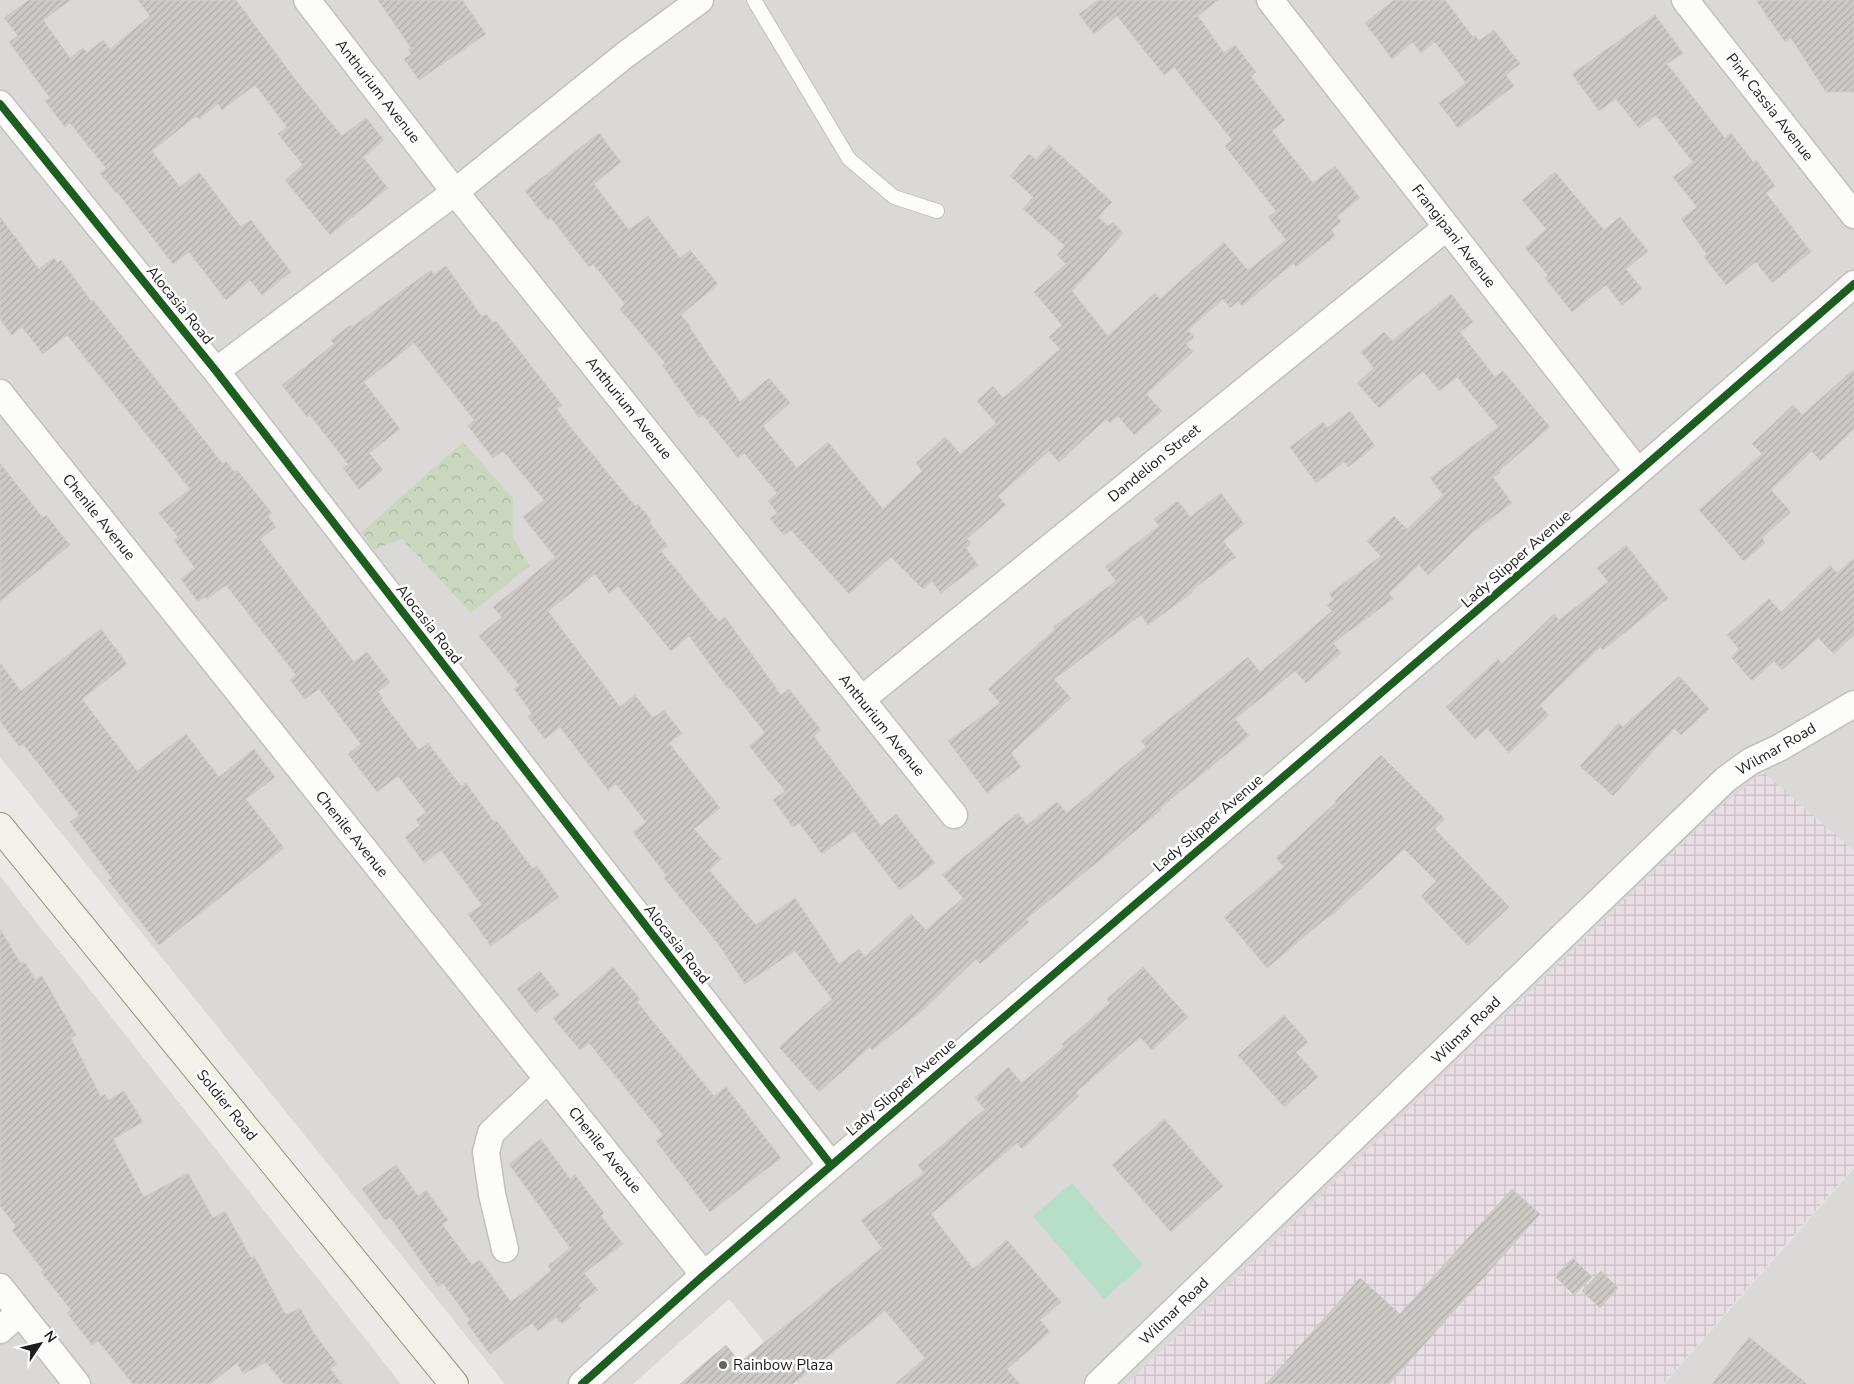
<svg xmlns="http://www.w3.org/2000/svg" width="1854" height="1384" viewBox="0 0 1854 1384" font-family="'Nunito Sans',sans-serif">
	<style>
		.residential { fill: #dad9d7 }
		.industrial { fill: url(#industrial-grid) }
		.forest { fill: url(#forest-crowns) }
		.pitch { fill: #b6dec8 }
		.building { fill: url(#building-hatch); stroke: #cecbc8 }
		.lines { fill: none; stroke-linecap: round; stroke-linejoin: round }
		.service-casing { stroke: #c1c0be; stroke-width: 16 }
		.minor-casing { stroke: #c1c0be; stroke-width: 29 }
		.secondary-casing { stroke: #949380; stroke-width: 30 }
		.service { stroke: #fcfcfb; stroke-width: 14 }
		.minor { stroke: #fcfcfb; stroke-width: 26 }
		.secondary { stroke: #f2f2eb; stroke-width: 28 }
		.cycleway-casing { stroke: #fff; stroke-width: 11 }
		.cycleway { stroke: #1b5e20; stroke-width: 8 }
		.poi-dot { fill: #656463; stroke: #fff; stroke-width: 2 }
		.labels { text-anchor: middle; stroke-width: 5; stroke-linejoin: round; paint-order: stroke }
		.street-label { font-size: 15px; fill: #1d1d1d; stroke: #fff }
		.poi-label { font-size: 15px; fill: #1d1d1d; stroke: #fff; text-anchor: start }
	</style>
	<defs>
		<pattern id="industrial-grid" width="8" height="8" patternUnits="userSpaceOnUse" patternTransform="scale(1.25)"><rect width="8" height="8" fill="#e8dfe5"/><path d="M0 4h8M4 0v8" fill="none" stroke="#c7bfc4"/></pattern>
		<pattern id="forest-crowns" width="20" height="18" patternUnits="userSpaceOnUse" patternTransform="scale(1.25)"><rect width="20" height="18" fill="#cad7be"/><path d="M2 6a3 3 0 1 1 6 0M12 15a3 3 0 1 1 6 0" fill="none" stroke="#adb8a3"/></pattern>
		<pattern id="building-hatch" width="6" height="6" patternUnits="userSpaceOnUse" patternTransform="scale(1.25)"><rect width="6" height="6" fill="#ccc9c7"/><path d="M-1 1l2-2M0 6l6-6M5 7l2-2" fill="none" stroke="#afacaa"/></pattern>
	</defs>
	<rect width="100%" height="100%" fill="#ebe9e6"/>
	<path class="residential" d="M 0,0 L 1854,0 L 1854,1166 L 1663,1384 L 798,1384 L 729,1299 L 633,1384 L 505,1384 L 0,757 Z
		M 0,876 L 401,1384 L 0,1384 Z
		M 1854,1168 L 1854,1384 L 1664,1384 Z"/>
	<path class="industrial" d="M 1763,772 L 1854,851 L 1854,1167 L 1663,1384 L 1127,1384 L 1713,813 Z"/>
	<path class="forest" d="M 463,442 L 513,498 L 513,538 L 530,566 L 471,613 L 402,539 L 373,550 L 362,532 Z"/>
	<path class="pitch" d="M 1072,1183 L 1143,1265 L 1104,1299 L 1033,1216 Z"/>
	<path class="building" d="M 29,0 L 71,0 L 43,20 L 70,58 L 83,48 L 87,53 L 103,40 L 110,49 L 150,16 L 138,0 L 236,0 L 295,79 L 342,136 L 366,118 L 384,140 L 363,157 L 388,188 L 330,235 L 285,180 L 303,165 L 278,134 L 287,127 L 255,85 L 222,110 L 218,104 L 199,119 L 196,116 L 152,151 L 180,187 L 199,172 L 241,227 L 251,220 L 291,272 L 262,295 L 250,280 L 226,300 L 189,252 L 173,264 L 117,192 L 116,193 L 100,173 L 106,168 L 70,123 L 65,127 L 45,101 L 50,98 L 9,42 L 18,36 L 4,18 Z
		M 378,0 L 462,0 L 486,34 L 419,80 L 404,59 L 411,54 L 408,50 L 411,48 Z
		M 1098,0 L 1218,0 L 1198,16 L 1224,53 L 1235,45 L 1256,72 L 1251,76 L 1285,120 L 1272,131 L 1313,183 L 1335,166 L 1360,198 L 1337,216 L 1341,221 L 1331,230 L 1335,236 L 1296,267 L 1293,263 L 1242,306 L 1238,301 L 1230,308 L 1223,299 L 1188,330 L 1194,337 L 1186,344 L 1193,352 L 1146,394 L 1162,411 L 1134,435 L 1118,416 L 1110,423 L 1106,419 L 1059,462 L 1049,451 L 998,496 L 1006,505 L 967,539 L 971,543 L 966,548 L 978,565 L 941,593 L 932,581 L 923,589 L 891,557 L 849,594 L 791,530 L 784,535 L 770,519 L 777,513 L 768,501 L 777,493 L 744,453 L 738,458 L 703,415 L 699,418 L 662,365 L 665,363 L 620,309 L 625,304 L 593,264 L 589,267 L 551,218 L 548,220 L 525,191 L 599,133 L 621,162 L 594,184 L 629,230 L 648,216 L 680,258 L 690,250 L 718,284 L 681,315 L 691,327 L 690,328 L 740,402 L 769,378 L 790,403 L 763,426 L 797,468 L 828,442 L 883,509 L 922,471 L 916,463 L 945,437 L 961,454 L 996,423 L 977,401 L 993,386 L 1003,398 L 1060,349 L 1049,337 L 1062,325 L 1034,292 L 1066,264 L 1057,255 L 1065,246 L 1023,209 L 1033,197 L 1010,176 L 1029,154 L 1036,160 L 1049,145 L 1112,202 L 1098,217 L 1108,226 L 1113,222 L 1123,233 L 1072,291 L 1108,336 L 1155,293 L 1160,299 L 1224,242 L 1248,270 L 1286,240 L 1268,217 L 1276,211 L 1225,146 L 1232,140 L 1174,67 L 1164,75 L 1117,16 L 1094,34 L 1079,14 Z
		M 1394,0 L 1445,0 L 1473,37 L 1475,35 L 1479,41 L 1494,30 L 1520,64 L 1506,75 L 1514,86 L 1458,128 L 1439,103 L 1466,83 L 1435,42 L 1421,53 L 1413,42 L 1392,59 L 1365,23 Z
		M 1756,0 L 1854,0 L 1854,92 L 1826,92 L 1791,38 L 1785,42 Z
		M 1655,15 L 1683,53 L 1667,64 L 1725,138 L 1731,133 L 1753,162 L 1756,160 L 1775,186 L 1766,193 L 1811,252 L 1772,283 L 1756,262 L 1726,285 L 1704,257 L 1707,254 L 1681,219 L 1697,207 L 1673,177 L 1693,162 L 1656,115 L 1639,128 L 1616,99 L 1599,111 L 1572,74 Z
		M 1555,172 L 1604,230 L 1620,217 L 1648,251 L 1626,269 L 1642,289 L 1622,305 L 1606,285 L 1572,312 L 1545,278 L 1548,275 L 1525,248 L 1546,229 L 1522,200 Z
		M 0,217 L 39,269 L 54,258 L 58,263 L 61,260 L 91,301 L 93,300 L 223,464 L 226,461 L 234,472 L 237,470 L 272,513 L 268,516 L 276,527 L 260,539 L 354,662 L 367,652 L 390,682 L 378,692 L 383,698 L 381,700 L 419,750 L 428,743 L 461,786 L 466,783 L 494,822 L 497,821 L 533,869 L 537,866 L 559,897 L 491,946 L 468,914 L 482,905 L 441,850 L 424,863 L 405,837 L 420,825 L 416,820 L 426,812 L 398,776 L 377,792 L 348,754 L 361,744 L 319,689 L 305,699 L 290,680 L 296,675 L 226,585 L 207,599 L 205,597 L 198,602 L 181,579 L 195,568 L 174,540 L 178,537 L 159,513 L 190,489 L 67,335 L 43,354 L 22,327 L 12,335 L 0,319 Z
		M 446,266 L 482,317 L 486,314 L 493,323 L 496,321 L 562,405 L 557,409 L 567,423 L 635,506 L 638,504 L 651,520 L 649,522 L 668,546 L 661,551 L 719,622 L 725,617 L 781,695 L 789,689 L 821,730 L 814,736 L 881,826 L 896,814 L 935,863 L 900,890 L 854,831 L 822,854 L 799,823 L 793,827 L 773,800 L 785,791 L 749,746 L 765,733 L 730,688 L 728,689 L 689,636 L 671,651 L 618,586 L 609,593 L 595,574 L 548,611 L 620,707 L 635,695 L 653,718 L 664,710 L 682,733 L 669,743 L 720,808 L 694,829 L 721,859 L 709,870 L 756,925 L 795,898 L 839,964 L 859,949 L 865,957 L 911,914 L 926,930 L 963,898 L 942,875 L 1018,813 L 1027,825 L 1057,802 L 1067,813 L 1146,747 L 1141,741 L 1248,657 L 1260,672 L 1332,611 L 1327,605 L 1334,600 L 1329,594 L 1381,556 L 1367,541 L 1394,516 L 1407,529 L 1443,495 L 1430,478 L 1498,427 L 1457,377 L 1439,391 L 1423,371 L 1379,408 L 1357,383 L 1374,368 L 1361,352 L 1384,332 L 1392,341 L 1451,294 L 1473,322 L 1460,332 L 1495,377 L 1503,371 L 1550,427 L 1499,471 L 1500,473 L 1493,477 L 1512,503 L 1473,532 L 1428,575 L 1419,565 L 1389,593 L 1393,599 L 1333,643 L 1341,653 L 1306,683 L 1295,671 L 1235,719 L 1249,736 L 1160,808 L 1161,810 L 1110,852 L 1026,919 L 1029,922 L 980,964 L 976,959 L 923,1010 L 872,1050 L 870,1047 L 819,1092 L 779,1047 L 832,999 L 795,951 L 745,984 L 717,942 L 664,878 L 666,875 L 633,832 L 646,822 L 616,784 L 608,790 L 560,727 L 545,739 L 528,717 L 532,713 L 514,689 L 519,685 L 479,636 L 502,617 L 493,607 L 555,557 L 523,517 L 544,500 L 503,451 L 493,458 L 468,426 L 474,420 L 414,343 L 364,382 L 400,429 L 369,453 L 383,470 L 359,489 L 343,468 L 348,464 L 310,415 L 307,417 L 282,385 L 334,344 L 331,340 L 350,325 L 352,327 L 431,270 L 434,275 Z
		M 1854,369 L 1854,429 L 1820,461 L 1812,451 L 1771,490 L 1791,512 L 1762,538 L 1765,543 L 1744,561 L 1699,510 L 1762,454 L 1752,444 L 1793,405 L 1802,415 Z
		M 1350,411 L 1375,446 L 1348,467 L 1344,462 L 1316,483 L 1290,447 L 1323,422 L 1327,428 Z
		M 0,463 L 43,518 L 46,515 L 70,545 L 0,601 Z
		M 1221,493 L 1244,524 L 1223,541 L 1236,557 L 1192,590 L 1193,592 L 1148,625 L 1141,615 L 1054,679 L 1071,698 L 1011,753 L 1021,767 L 987,793 L 948,741 L 1000,703 L 988,689 L 1055,629 L 1053,627 L 1116,581 L 1105,567 L 1159,526 L 1154,519 L 1178,501 L 1190,517 Z
		M 1626,545 L 1668,598 L 1603,650 L 1600,647 L 1540,705 L 1549,715 L 1509,753 L 1487,728 L 1475,739 L 1446,707 L 1498,659 L 1502,664 L 1554,614 L 1559,620 L 1608,582 L 1597,568 Z
		M 1854,558 L 1854,635 L 1834,654 L 1818,638 L 1782,670 L 1774,661 L 1752,681 L 1731,657 L 1739,649 L 1727,635 L 1769,599 L 1781,612 L 1830,565 L 1837,573 Z
		M 101,629 L 127,664 L 82,699 L 137,771 L 186,734 L 219,777 L 254,749 L 275,777 L 246,799 L 284,848 L 159,945 L 108,880 L 112,878 L 70,822 L 79,815 L 23,744 L 19,746 L 0,721 L 0,663 L 21,691 Z
		M 1679,676 L 1709,709 L 1681,735 L 1674,728 L 1613,796 L 1580,766 L 1619,723 L 1623,727 Z
		M 1381,755 L 1445,819 L 1435,829 L 1509,907 L 1468,946 L 1421,896 L 1436,881 L 1404,849 L 1330,917 L 1329,916 L 1267,968 L 1224,917 L 1284,867 L 1276,858 L 1336,802 L 1335,801 Z
		M 0,929 L 21,964 L 25,962 L 35,980 L 42,976 L 76,1035 L 71,1038 L 101,1097 L 105,1094 L 108,1100 L 124,1091 L 143,1122 L 113,1139 L 144,1197 L 188,1173 L 213,1218 L 225,1211 L 251,1258 L 254,1256 L 286,1315 L 300,1308 L 313,1332 L 337,1364 L 330,1369 L 342,1384 L 284,1384 L 266,1362 L 243,1374 L 237,1363 L 210,1384 L 133,1384 L 98,1341 L 92,1345 L 67,1313 L 71,1310 L 41,1272 L 43,1270 L 12,1230 L 16,1226 L 0,1206 Z
		M 613,967 L 640,999 L 637,1002 L 714,1096 L 726,1087 L 781,1158 L 710,1212 L 656,1141 L 663,1135 L 589,1043 L 580,1050 L 553,1018 Z
		M 1143,967 L 1188,1017 L 1152,1050 L 1140,1037 L 1076,1092 L 1079,1096 L 1022,1149 L 1017,1143 L 931,1214 L 973,1269 L 1007,1240 L 1061,1302 L 1040,1320 L 1050,1332 L 1007,1369 L 1020,1384 L 895,1384 L 925,1358 L 885,1311 L 793,1384 L 680,1384 L 726,1345 L 740,1362 L 882,1248 L 861,1220 L 924,1173 L 918,1165 L 985,1109 L 975,1098 L 1008,1067 L 1022,1083 L 1064,1047 L 1062,1044 L 1110,1003 L 1107,999 Z
		M 540,971 L 559,995 L 536,1013 L 517,989 Z
		M 1284,1015 L 1308,1042 L 1296,1052 L 1318,1077 L 1284,1107 L 1238,1055 Z
		M 1164,1119 L 1223,1186 L 1171,1232 L 1112,1165 Z
		M 541,1139 L 570,1179 L 575,1175 L 604,1213 L 601,1216 L 623,1244 L 584,1273 L 598,1290 L 578,1305 L 581,1308 L 562,1324 L 556,1317 L 538,1331 L 532,1323 L 490,1354 L 467,1323 L 470,1320 L 443,1283 L 438,1286 L 390,1217 L 385,1220 L 362,1189 L 396,1165 L 418,1196 L 426,1190 L 448,1220 L 442,1224 L 472,1265 L 480,1260 L 511,1302 L 551,1271 L 548,1266 L 570,1248 L 509,1164 Z
		M 1512,1189 L 1540,1214 L 1389,1384 L 1266,1384 L 1360,1278 L 1400,1314 Z
		M 1573,1258 L 1592,1277 L 1574,1295 L 1555,1276 Z
		M 1601,1271 L 1618,1288 L 1600,1308 L 1582,1291 Z
		M 1749,1337 L 1807,1384 L 1712,1384 Z"/>
	<g class="lines">
		<g class="service-casing">
			<path id="service" d="M 754,0 L 849,159 L 894,197 L 937,211"/>
		</g>
		<g class="minor-casing">
			<path id="minor" d="M 307,0 L 455,192 L 954,815
				M 1270,0 L 1638,472
				M 1685,0 L 1854,215
				M 0,104 L 216,371 L 831,1165
				M 216,371 L 455,192 L 625,55 L 700,0
				M 0,393 L 704,1275
				M 862,699 L 1447,227
				M 505,1249 L 492,1194 L 486,1152 L 491,1133 L 548,1079
				M 0,1287 L 77,1384
				M 0,1330 L 19,1313
				M 582,1384 L 704,1275 L 1638,472 L 1854,284
				M 1098,1384 L 1726,779 L 1751,761 L 1779,748 L 1854,704"/>
		</g>
		<g class="secondary-casing">
			<path id="secondary" d="M 0,827 L 454,1384"/>
		</g>
		<use href="#service" class="service"/>
		<use href="#minor" class="minor"/>
		<use href="#secondary" class="secondary"/>
		<g class="cycleway-casing">
			<path id="cycleway" d="M 0,104 L 216,371 L 831,1165
				M 582,1384 L 704,1275 L 1638,472 L 1854,284"/>
		</g>
		<use href="#cycleway" class="cycleway"/>
	</g>
	<circle class="poi-dot" cx="723" cy="1365" r="5"/>
	<g class="labels">
		<g class="street-label">
			<text transform="translate(378 91) rotate(52)" y="5">Anthurium Avenue</text>
			<text transform="translate(1770 107) rotate(52)" y="5">Pink Cassia Avenue</text>
			<text transform="translate(1454 236) rotate(52)" y="5">Frangipani Avenue</text>
			<text transform="translate(180 305) rotate(51)" y="5">Alocasia Road</text>
			<text transform="translate(629 408) rotate(51)" y="5">Anthurium Avenue</text>
			<text transform="translate(1154 463) rotate(-39)" y="5">Dandelion Street</text>
			<text transform="translate(99 517) rotate(51)" y="5">Chenile Avenue</text>
			<text transform="translate(1516 559) rotate(-41)" y="5">Lady Slipper Avenue</text>
			<text transform="translate(429 624) rotate(52)" y="5">Alocasia Road</text>
			<text transform="translate(882 725) rotate(51)" y="5">Anthurium Avenue</text>
			<text transform="translate(1776 749) rotate(-30)" y="5">Wilmar Road</text>
			<text transform="translate(1208 823) rotate(-41)" y="5">Lady Slipper Avenue</text>
			<text transform="translate(352 834) rotate(51)" y="5">Chenile Avenue</text>
			<text transform="translate(677 944) rotate(52)" y="5">Alocasia Road</text>
			<text transform="translate(1466 1030) rotate(-44)" y="5">Wilmar Road</text>
			<text transform="translate(901 1087) rotate(-41)" y="5">Lady Slipper Avenue</text>
			<text transform="translate(227 1105) rotate(51)" y="5">Soldier Road</text>
			<text transform="translate(605 1150) rotate(51)" y="5">Chenile Avenue</text>
			<text transform="translate(1174 1311) rotate(-44)" y="5">Wilmar Road</text>
		</g>
		<g class="poi-label">
			<text x="733" y="1370">Rainbow Plaza</text>
		</g>
	</g>
	<g transform="translate(40 1344) rotate(55)" stroke="#ffffff" stroke-width="4" paint-order="stroke">
	<path d="M0-4L9 19L0 12L-9 19Z" fill="#1d1d1d"/>
	<text y="-8" font-size="14" font-weight="bold" text-anchor="middle" fill="#1d1d1d">N</text>
	</g>
</svg>
